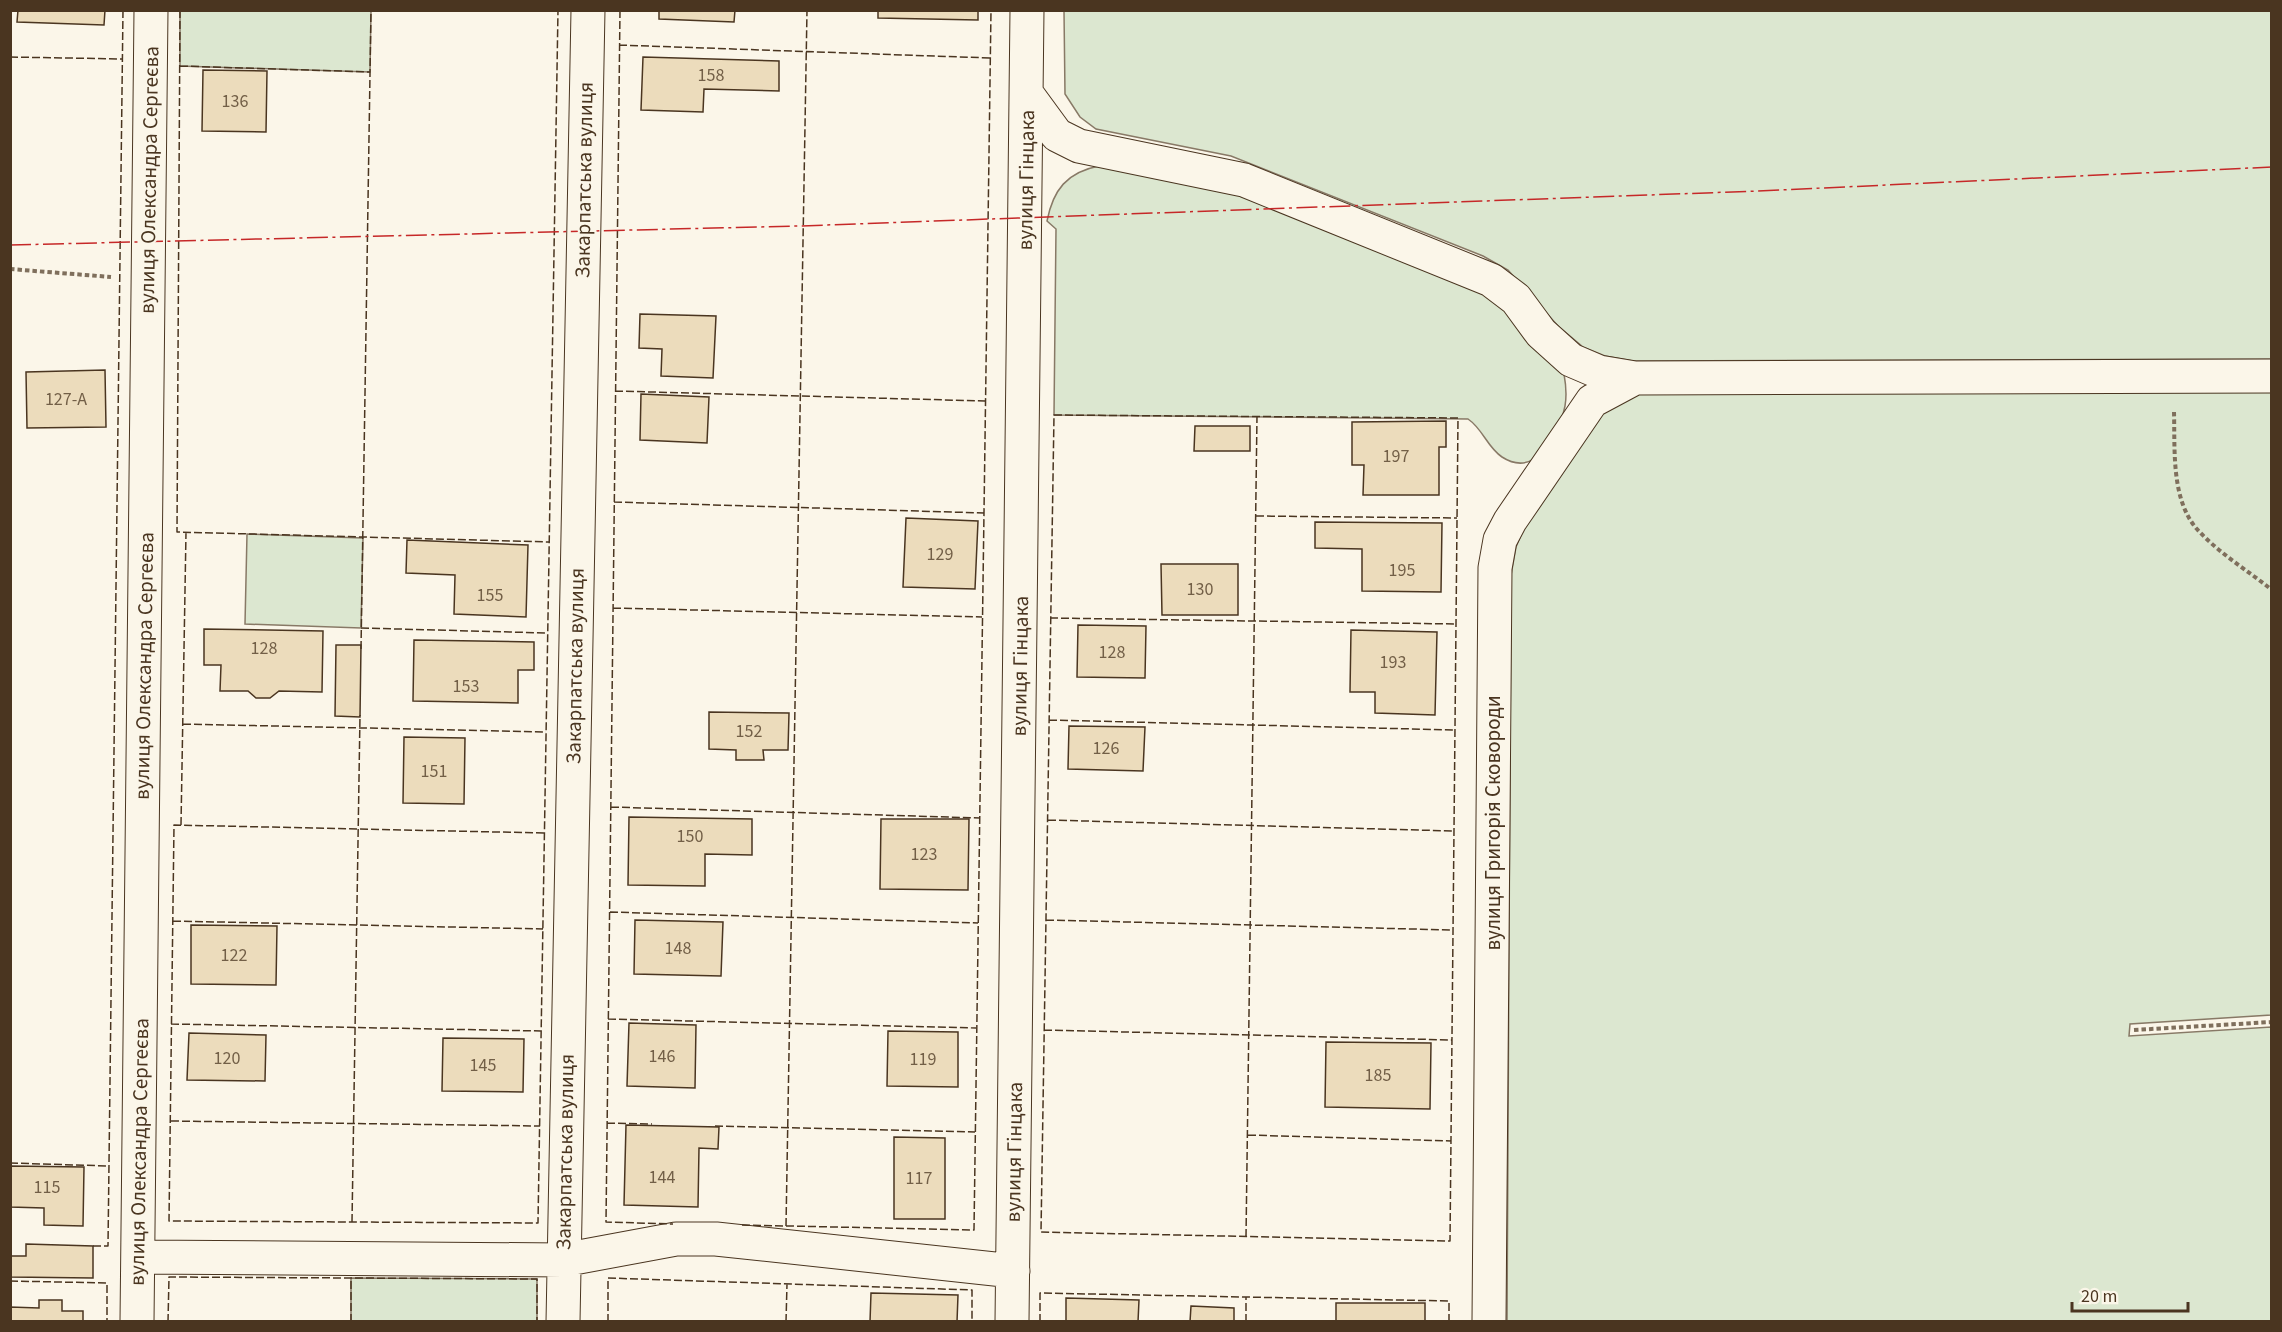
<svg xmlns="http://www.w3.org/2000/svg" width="2282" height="1332" viewBox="0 0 2282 1332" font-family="'Source Sans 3',sans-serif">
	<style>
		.green { fill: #dce7d0; stroke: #887966; stroke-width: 1.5 }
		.building { fill: #ecdcbc; stroke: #4a3520; stroke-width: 1.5 }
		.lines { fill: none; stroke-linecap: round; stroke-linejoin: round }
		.minor-casing { stroke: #4a3520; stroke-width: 35 }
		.path { stroke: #7f6f5c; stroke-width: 4; stroke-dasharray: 4.5 3; stroke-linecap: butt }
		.minor { stroke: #fbf6e9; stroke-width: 33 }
		.fence { stroke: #4a3520; stroke-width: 1.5; stroke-dasharray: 8 3; stroke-linecap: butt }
		.power { stroke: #c62828; stroke-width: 1.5; stroke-dasharray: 21 4.5 3 4.5; stroke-linecap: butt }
		.labels { text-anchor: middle; stroke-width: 4.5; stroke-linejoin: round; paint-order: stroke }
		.number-label { font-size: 18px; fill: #725f47 }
		.street-label { font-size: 21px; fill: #4a3520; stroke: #fbf6e9 }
	</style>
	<rect width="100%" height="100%" fill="#fbf6e9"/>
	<path class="green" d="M 180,11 L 371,11 L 370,72 L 180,66 Z
		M 1064,11 L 2271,11 L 2271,359 L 1633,361 L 1605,356 L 1583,347 L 1558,326 L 1508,270 L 1483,256 L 1231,156 L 1096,129 L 1080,117 L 1065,94 Z
		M 1099,166 L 1229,188 L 1492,297 L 1564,374 C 1566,385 1567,395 1565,406 C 1560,435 1536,479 1502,457 C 1487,447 1483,429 1468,419 L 1054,415 L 1056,229 L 1047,221 C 1053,190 1067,172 1099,166 Z
		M 2271,389 L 2271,1015 L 2130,1024 L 2129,1036 L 2271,1027 L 2271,1321 L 1507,1322 L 1511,575 L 1516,547 L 1526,523 L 1607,405 L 1643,392 Z
		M 247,534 L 363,538 L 361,628 L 245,624 Z
		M 351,1278 L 537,1279 L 537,1321 L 351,1321 Z"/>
	<path class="building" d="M 18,10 L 105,10 L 104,25 L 17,22 Z
		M 659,10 L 735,10 L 734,22 L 659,19 Z
		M 878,10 L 978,10 L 978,20 L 878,18 Z
		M 643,57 L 779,61 L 779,91 L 704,89 L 703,112 L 641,110 Z
		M 203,70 L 267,71 L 266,132 L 202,131 Z
		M 640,314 L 716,316 L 713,378 L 661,376 L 662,349 L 639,348 Z
		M 105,370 L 106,427 L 27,428 L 26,372 Z
		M 641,394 L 709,397 L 707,443 L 640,440 Z
		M 1446,421 L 1446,447 L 1439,447 L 1439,495 L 1363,495 L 1364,465 L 1352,465 L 1352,422 Z
		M 1195,426 L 1250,426 L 1250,451 L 1194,451 Z
		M 906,518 L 978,521 L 975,589 L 903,587 Z
		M 1315,522 L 1442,523 L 1441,592 L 1362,591 L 1362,549 L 1315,548 Z
		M 407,540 L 528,545 L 526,617 L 454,614 L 455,575 L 406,573 Z
		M 1161,564 L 1238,564 L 1238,615 L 1162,615 Z
		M 1078,625 L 1146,626 L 1145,678 L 1077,677 Z
		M 204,629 L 323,631 L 322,692 L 279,691 L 270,698 L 256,698 L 248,691 L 220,691 L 221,665 L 204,665 Z
		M 1351,630 L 1437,632 L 1435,715 L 1375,713 L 1375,692 L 1350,692 Z
		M 414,640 L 534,642 L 534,670 L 518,670 L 518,703 L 413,701 Z
		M 336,645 L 361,645 L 360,717 L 335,716 Z
		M 709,712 L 789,713 L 788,750 L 763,750 L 764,760 L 736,760 L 736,750 L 709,749 Z
		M 1069,726 L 1145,727 L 1143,771 L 1068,769 Z
		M 404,737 L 465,738 L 464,804 L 403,803 Z
		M 629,817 L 752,819 L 752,855 L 705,854 L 705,886 L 628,885 Z
		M 881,819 L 969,819 L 968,890 L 880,889 Z
		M 635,920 L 723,922 L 721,976 L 634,974 Z
		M 191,925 L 277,926 L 276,985 L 191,984 Z
		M 629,1023 L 696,1025 L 695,1088 L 627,1086 Z
		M 888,1031 L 958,1032 L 958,1087 L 887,1086 Z
		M 189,1033 L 266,1035 L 265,1081 L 187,1080 Z
		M 443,1038 L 524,1039 L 523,1092 L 442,1091 Z
		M 1326,1042 L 1431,1043 L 1430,1109 L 1325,1107 Z
		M 626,1125 L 719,1127 L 718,1149 L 699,1148 L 698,1207 L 624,1205 Z
		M 894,1137 L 945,1138 L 945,1219 L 894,1219 Z
		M 10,1166 L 84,1167 L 83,1226 L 44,1225 L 44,1208 L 10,1207 Z
		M 26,1244 L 93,1246 L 93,1278 L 10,1277 L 10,1256 L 26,1256 Z
		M 871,1293 L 958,1295 L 957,1322 L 870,1322 Z
		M 1066,1298 L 1139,1300 L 1138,1322 L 1066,1322 Z
		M 39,1300 L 62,1300 L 62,1311 L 83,1311 L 83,1322 L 10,1322 L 10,1307 L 39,1308 Z
		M 1336,1303 L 1425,1303 L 1425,1322 L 1336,1321 Z
		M 1191,1306 L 1234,1308 L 1234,1322 L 1190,1322 Z"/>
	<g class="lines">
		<g class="minor-casing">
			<path id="minor" d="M 1027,94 L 1057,135 L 1079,146 L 1244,180 L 1491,280 L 1516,299 L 1541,333 L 1571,360 L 1599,372 L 1635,378 L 2272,376
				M 138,1257 L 563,1260 L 676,1239 L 716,1239 L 1013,1271
				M 137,1322 L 151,10
				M 563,1322 L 588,10
				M 1012,1322 L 1027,10
				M 1489,1322 L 1495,568 L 1500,540 L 1510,521 L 1592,401 L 1635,378"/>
		</g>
		<path class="path" d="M 10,269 L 111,277
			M 2174,412 C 2175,449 2171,498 2196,528 C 2217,552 2247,570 2272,590
			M 2134,1030 L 2272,1022"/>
		<use href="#minor" class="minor"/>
		<path class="fence" d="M 180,10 L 177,532 L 549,542
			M 620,10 L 606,1222 L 673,1224
			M 619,45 L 990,58
			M 10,57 L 123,59
			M 180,66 L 370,72
			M 615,391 L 985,401
			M 1054,415 L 1458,418 L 1450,1241 L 1041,1232 Z
			M 614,502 L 984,513
			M 1256,516 L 1457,518
			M 613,608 L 982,617
			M 1050,618 L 1456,624
			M 361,628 L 547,633
			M 361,649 L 371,10
			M 1049,720 L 1455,730
			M 183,724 L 546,732
			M 611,807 L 980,818
			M 1048,820 L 1454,831
			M 181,825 L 186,532
			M 544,833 L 174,825 L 169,1221 L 538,1223 L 558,10
			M 610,912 L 978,923
			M 1046,920 L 1453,930
			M 173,921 L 543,929
			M 608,1019 L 976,1028
			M 171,1024 L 541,1031
			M 1044,1030 L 1452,1040
			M 171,1121 L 540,1126
			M 607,1123 L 652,1124
			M 715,1126 L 975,1132
			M 1248,1135 L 1451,1141
			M 10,1163 L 109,1166
			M 352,1222 L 360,715
			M 742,1225 L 974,1230 L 991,10
			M 786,1226 L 807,10
			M 1246,1237 L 1257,416
			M 93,1246 L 108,1246 L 123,10
			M 10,1281 L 107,1283 L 107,1322
			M 168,1322 L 169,1277 L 537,1279 L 537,1322
			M 351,1322 L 351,1278
			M 608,1322 L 608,1278 L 972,1290 L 972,1322
			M 786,1322 L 787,1284
			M 1040,1322 L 1040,1293 L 1449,1301 L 1449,1322
			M 1246,1322 L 1246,1297"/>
		<path class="power" d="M 10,245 L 799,226 L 1758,191 L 2272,167"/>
	</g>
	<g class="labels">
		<g class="number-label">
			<text x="711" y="81">158</text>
			<text x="235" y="107">136</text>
			<text x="66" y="405">127-А</text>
			<text x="1396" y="462">197</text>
			<text x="940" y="560">129</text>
			<text x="1402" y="576">195</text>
			<text x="1200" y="595">130</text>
			<text x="490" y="601">155</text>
			<text x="264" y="654">128</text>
			<text x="1112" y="658">128</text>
			<text x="1393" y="668">193</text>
			<text x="466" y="692">153</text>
			<text x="749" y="737">152</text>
			<text x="1106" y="754">126</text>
			<text x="434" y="777">151</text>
			<text x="690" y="842">150</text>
			<text x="924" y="860">123</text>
			<text x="678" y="954">148</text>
			<text x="234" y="961">122</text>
			<text x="662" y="1062">146</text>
			<text x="227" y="1064">120</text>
			<text x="923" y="1065">119</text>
			<text x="483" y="1071">145</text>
			<text x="1378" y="1081">185</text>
			<text x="662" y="1183">144</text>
			<text x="919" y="1184">117</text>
			<text x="47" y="1193">115</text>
		</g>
		<g class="street-label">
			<text transform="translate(149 180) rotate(-89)" y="7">вулиця Олександра Сергеєва</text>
			<text transform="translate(584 180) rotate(-89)" y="7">Закарпатська вулиця</text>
			<text transform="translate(1026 180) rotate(-89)" y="7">вулиця Гінцака</text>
			<text transform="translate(144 666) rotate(-89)" y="7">вулиця Олександра Сергеєва</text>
			<text transform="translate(575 666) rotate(-89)" y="7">Закарпатська вулиця</text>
			<text transform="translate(1020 666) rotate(-89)" y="7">вулиця Гінцака</text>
			<text transform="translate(1493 823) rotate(-90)" y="7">вулиця Григорія Сковороди</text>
			<text transform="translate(139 1152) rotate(-89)" y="7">вулиця Олександра Сергеєва</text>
			<text transform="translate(565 1152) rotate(-89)" y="7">Закарпатська вулиця</text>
			<text transform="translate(1014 1152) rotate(-89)" y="7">вулиця Гінцака</text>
		</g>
	</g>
	<rect width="2282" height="1332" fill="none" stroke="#4a3520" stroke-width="24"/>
	<path d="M2072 1302v9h116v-9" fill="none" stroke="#4a3520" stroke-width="3"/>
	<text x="2081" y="1302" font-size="18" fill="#4a3520" stroke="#fbf6e9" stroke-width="4.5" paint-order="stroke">20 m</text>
</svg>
